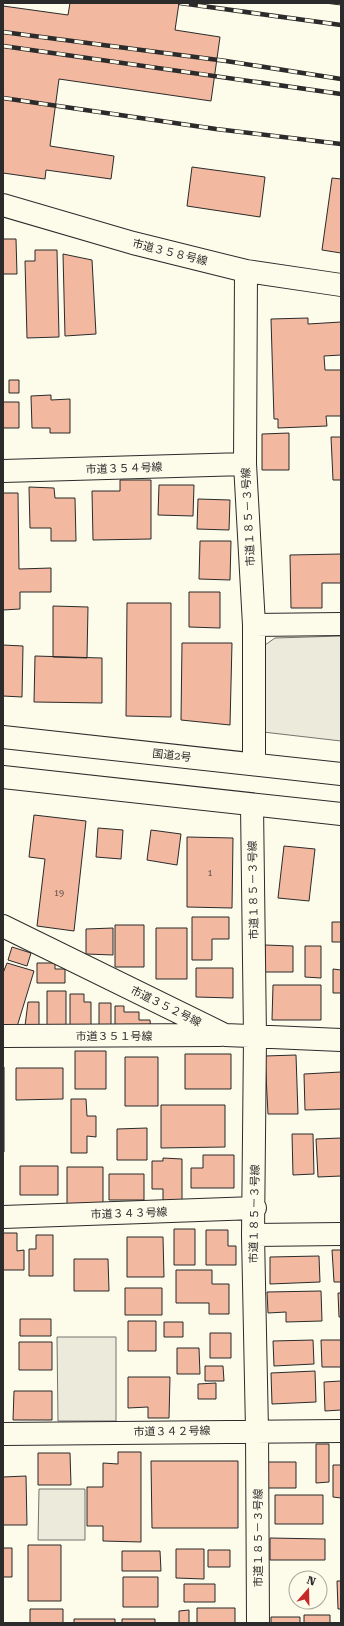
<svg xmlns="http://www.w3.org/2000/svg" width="344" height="1626" viewBox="0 0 344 1626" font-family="'Roboto Serif','Noto Sans JP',serif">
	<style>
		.parking { fill: #eceadb; stroke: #74746e }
		.building { fill: #f2b8a0; stroke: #2b2b2b }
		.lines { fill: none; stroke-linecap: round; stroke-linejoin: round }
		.minor-casing { stroke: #2b2b2b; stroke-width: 24 }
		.highway-casing { stroke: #2b2b2b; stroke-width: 24 }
		.minor { stroke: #fdfbea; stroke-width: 22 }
		.highway { stroke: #fdfbea; stroke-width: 22 }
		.rail-casing { stroke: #2b2b2b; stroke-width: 4.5 }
		.rail { stroke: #fdfbea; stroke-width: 3; stroke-dasharray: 9; stroke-linecap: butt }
		.labels { text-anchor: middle; stroke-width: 3; stroke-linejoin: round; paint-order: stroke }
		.number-label { font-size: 9px; fill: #5d4e48 }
		.street-label { font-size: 11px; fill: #2b2b2b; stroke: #fdfbea }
	</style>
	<rect width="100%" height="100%" fill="#fdfbea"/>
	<path class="parking" d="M 341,636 L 341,741 L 263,732 L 262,649 L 265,645 L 275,638 Z
		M 57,1337 L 116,1337 L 116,1421 L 58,1421 Z
		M 39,1489 L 85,1489 L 85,1540 L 38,1540 Z"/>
	<path class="building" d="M 70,3 L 179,3 L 175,30 L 220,37 L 211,101 L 59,79 L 50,146 L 114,156 L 111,179 L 46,170 L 45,179 L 3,173 L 3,6 L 68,15 Z
		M 325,3 L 341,3 L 341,5 Z
		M 192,167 L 265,177 L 260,217 L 187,206 Z
		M 332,178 L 341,179 L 341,253 L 322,250 Z
		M 3,239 L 16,239 L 17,274 L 3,274 Z
		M 35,250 L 57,250 L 59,337 L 27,338 L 25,261 L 35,261 Z
		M 63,254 L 92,260 L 96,334 L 65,336 Z
		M 308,318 L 308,324 L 341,322 L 341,355 L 324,356 L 325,370 L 341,370 L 341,416 L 326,416 L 327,426 L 278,428 L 278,419 L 274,419 L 271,319 Z
		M 9,380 L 19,380 L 19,393 L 9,393 Z
		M 51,395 L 51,400 L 70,399 L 70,433 L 50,433 L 50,428 L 32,428 L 31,396 Z
		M 3,402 L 19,402 L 19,428 L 3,428 Z
		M 289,433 L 289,470 L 262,470 L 262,434 Z
		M 331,437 L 341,437 L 341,480 L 333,480 Z
		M 120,480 L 151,480 L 151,539 L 93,540 L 92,491 L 120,491 Z
		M 159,485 L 194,485 L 193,516 L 158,515 Z
		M 29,487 L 54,488 L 55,498 L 75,498 L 76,541 L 51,541 L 51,528 L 30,528 Z
		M 3,493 L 18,493 L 19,569 L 51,568 L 51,592 L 20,592 L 20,609 L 3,610 Z
		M 198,499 L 230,500 L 229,530 L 197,529 Z
		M 200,541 L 231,541 L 230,580 L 199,579 Z
		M 341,554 L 341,583 L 322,583 L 322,608 L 291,608 L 290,555 Z
		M 189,592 L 220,592 L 220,628 L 189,627 Z
		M 127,603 L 171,603 L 171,717 L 126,716 Z
		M 53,606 L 88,607 L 87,658 L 53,657 Z
		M 182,643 L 232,643 L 230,725 L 181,720 Z
		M 3,645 L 23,646 L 22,697 L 3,696 Z
		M 35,656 L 102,658 L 102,703 L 34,702 Z
		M 34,815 L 86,821 L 74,931 L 37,926 L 45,859 L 29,857 Z
		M 98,828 L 123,830 L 121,859 L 96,857 Z
		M 151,830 L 181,834 L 177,865 L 147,860 Z
		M 187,837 L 233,838 L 232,908 L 187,907 Z
		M 284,846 L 315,849 L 309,901 L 278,898 Z
		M 192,917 L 229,917 L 229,939 L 212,939 L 212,960 L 192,960 Z
		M 332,922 L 341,922 L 341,942 L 332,942 Z
		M 115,925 L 144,925 L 144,967 L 115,967 Z
		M 113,928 L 113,955 L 86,954 L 86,929 Z
		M 156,928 L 187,928 L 187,979 L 156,979 Z
		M 265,945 L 293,946 L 293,972 L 265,972 Z
		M 305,946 L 321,946 L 321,978 L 305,977 Z
		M 12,947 L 31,953 L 27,966 L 8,960 Z
		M 7,963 L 34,971 L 16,1030 L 3,1030 L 3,973 Z
		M 37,963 L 55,963 L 55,969 L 65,969 L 65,983 L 37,983 Z
		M 196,968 L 233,968 L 233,998 L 196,997 Z
		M 333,969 L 341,970 L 341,993 L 333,993 Z
		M 273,985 L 321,985 L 321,1020 L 272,1020 Z
		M 47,991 L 66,991 L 66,1026 L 47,1026 Z
		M 70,994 L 84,994 L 84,1002 L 91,1002 L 91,1028 L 70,1028 Z
		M 28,1002 L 39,1002 L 39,1026 L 25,1026 Z
		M 99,1003 L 111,1003 L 111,1028 L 99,1028 Z
		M 115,1006 L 124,1006 L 124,1012 L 139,1012 L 139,1020 L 150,1020 L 151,1031 L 115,1031 Z
		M 75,1051 L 106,1051 L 106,1089 L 75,1089 Z
		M 185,1054 L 231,1054 L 231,1089 L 185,1089 Z
		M 296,1055 L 298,1114 L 268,1114 L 265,1056 Z
		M 125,1057 L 158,1057 L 158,1106 L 125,1106 Z
		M 3,1067 L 4,1067 L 4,1152 L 3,1152 Z
		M 16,1068 L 63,1068 L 63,1099 L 16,1100 Z
		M 341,1072 L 341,1109 L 305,1110 L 304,1074 Z
		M 71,1099 L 86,1099 L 87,1116 L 96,1116 L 96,1137 L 87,1136 L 87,1153 L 71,1153 Z
		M 161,1105 L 225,1105 L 225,1147 L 161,1148 Z
		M 147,1128 L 147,1160 L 117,1160 L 117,1129 Z
		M 292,1134 L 313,1134 L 314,1174 L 293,1175 Z
		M 341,1138 L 341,1176 L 318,1177 L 316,1139 Z
		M 203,1155 L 234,1155 L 234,1188 L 191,1188 L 191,1168 L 203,1168 Z
		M 163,1158 L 182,1159 L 182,1204 L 163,1204 L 163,1189 L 152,1189 L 152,1161 L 163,1161 Z
		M 20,1166 L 58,1166 L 58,1195 L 20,1195 Z
		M 67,1167 L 103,1167 L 103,1207 L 67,1206 Z
		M 109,1174 L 144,1174 L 144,1200 L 109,1200 Z
		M 174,1229 L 195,1229 L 195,1265 L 174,1265 Z
		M 206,1230 L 228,1230 L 228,1246 L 236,1246 L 236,1265 L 206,1265 Z
		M 3,1233 L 17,1233 L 17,1251 L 24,1250 L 24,1270 L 3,1270 Z
		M 36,1235 L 53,1235 L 53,1276 L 29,1276 L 29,1249 L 36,1249 Z
		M 127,1237 L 163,1237 L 164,1277 L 127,1277 Z
		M 332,1250 L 341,1250 L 341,1282 L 334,1282 Z
		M 319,1256 L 320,1282 L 270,1284 L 270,1257 Z
		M 74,1259 L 108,1259 L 109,1291 L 74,1291 Z
		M 176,1270 L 212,1270 L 212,1284 L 229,1284 L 229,1314 L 209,1314 L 209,1303 L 176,1303 Z
		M 125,1288 L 162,1288 L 162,1315 L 125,1315 Z
		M 321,1291 L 322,1321 L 286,1322 L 286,1312 L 268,1313 L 267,1292 Z
		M 338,1293 L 341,1293 L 341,1317 L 339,1317 Z
		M 20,1319 L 51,1319 L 51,1336 L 20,1336 Z
		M 128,1321 L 156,1321 L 156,1351 L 128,1351 Z
		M 164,1322 L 183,1322 L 183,1337 L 164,1337 Z
		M 210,1333 L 231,1333 L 231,1358 L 210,1358 Z
		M 313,1340 L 314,1364 L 274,1366 L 273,1341 Z
		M 321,1340 L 341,1340 L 341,1367 L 322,1367 Z
		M 19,1342 L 52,1342 L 52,1370 L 19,1370 Z
		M 177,1348 L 199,1348 L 200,1374 L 177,1374 Z
		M 205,1366 L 223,1366 L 224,1381 L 205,1381 Z
		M 315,1371 L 316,1402 L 272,1404 L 271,1373 Z
		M 128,1377 L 170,1377 L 169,1418 L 148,1418 L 148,1407 L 128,1408 Z
		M 341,1381 L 341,1410 L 325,1411 L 324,1382 Z
		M 216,1383 L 216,1399 L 198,1399 L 198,1384 Z
		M 14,1391 L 52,1391 L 52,1420 L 13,1420 Z
		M 316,1444 L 329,1444 L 329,1482 L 316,1483 Z
		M 118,1452 L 141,1452 L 141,1542 L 103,1541 L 103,1526 L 87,1526 L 87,1487 L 103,1487 L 103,1463 L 118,1464 Z
		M 38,1453 L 70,1453 L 71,1485 L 38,1485 Z
		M 151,1461 L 238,1461 L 238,1528 L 152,1528 Z
		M 268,1462 L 296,1462 L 296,1488 L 268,1488 Z
		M 333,1465 L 341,1465 L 341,1498 L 333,1497 Z
		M 26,1476 L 27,1525 L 3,1525 L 3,1477 Z
		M 275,1495 L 323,1495 L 323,1524 L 275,1524 Z
		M 270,1538 L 325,1539 L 325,1560 L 270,1560 Z
		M 28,1545 L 61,1545 L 61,1601 L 28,1601 Z
		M 3,1548 L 12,1548 L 12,1577 L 3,1577 Z
		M 176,1549 L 204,1549 L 204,1579 L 176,1578 Z
		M 208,1550 L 230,1550 L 230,1567 L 208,1567 Z
		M 122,1551 L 160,1551 L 161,1571 L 122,1571 Z
		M 123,1577 L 158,1577 L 158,1607 L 123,1607 Z
		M 337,1581 L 341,1581 L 341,1609 L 338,1609 Z
		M 184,1584 L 215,1584 L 215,1602 L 184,1602 Z
		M 197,1608 L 235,1608 L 235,1623 L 197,1623 Z
		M 30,1609 L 63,1609 L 63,1623 L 30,1623 Z
		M 189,1610 L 189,1623 L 179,1623 L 179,1611 Z
		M 304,1615 L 330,1615 L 330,1623 L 304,1623 Z
		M 271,1617 L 300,1617 L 300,1623 L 271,1623 Z
		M 74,1619 L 115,1619 L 115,1623 L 74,1623 Z
		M 122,1619 L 155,1619 L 155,1623 L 122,1623 Z"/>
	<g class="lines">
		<g class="minor-casing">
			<path id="minor" d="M 3,205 L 133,243 L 246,271 L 341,285
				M 246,271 L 245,464 L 254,625 L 254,763
				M 3,471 L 245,464
				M 254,625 L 341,624
				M 252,805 L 255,1037 L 253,1235 L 257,1430 L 258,1623
				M 3,926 L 225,1035 L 341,1040
				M 3,1036 L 220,1035
				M 3,1217 L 255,1208
				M 253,1235 L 341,1234
				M 3,1434 L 341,1431"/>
		</g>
		<g class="highway-casing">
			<path id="highway" d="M 3,737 L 341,774
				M 3,777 L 341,814"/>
		</g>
		<use href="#minor" class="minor"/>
		<use href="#highway" class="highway"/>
		<g class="rail-casing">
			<path id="rail" d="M 180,3 L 341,25
				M 3,32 L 226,61 L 341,79
				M 3,46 L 341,94
				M 3,98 L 216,129 L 341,144"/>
		</g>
		<use href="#rail" class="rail"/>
	</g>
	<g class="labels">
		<g class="number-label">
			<text x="210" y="876">1</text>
			<text x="59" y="896">19</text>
		</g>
		<g class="street-label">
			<text transform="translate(170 252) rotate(14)" y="4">市道３５８号線</text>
			<text transform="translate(124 468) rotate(-2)" y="4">市道３５４号線</text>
			<text transform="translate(248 517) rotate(-93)" y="4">市道１８５－３号線</text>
			<text transform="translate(172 755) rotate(6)" y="4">国道2号</text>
			<text transform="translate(253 890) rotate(-91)" y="4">市道１８５－３号線</text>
			<text transform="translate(166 1006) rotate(26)" y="4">市道３５２号線</text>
			<text x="114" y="1040">市道３５１号線</text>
			<text transform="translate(129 1213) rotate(-2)" y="4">市道３４３号線</text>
			<text transform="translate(254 1214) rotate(-89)" y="4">市道１８５－３号線</text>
			<text transform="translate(172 1431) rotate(-1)" y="4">市道３４２号線</text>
			<text transform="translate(258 1538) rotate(-90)" y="4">市道１８５－３号線</text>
		</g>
	</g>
	<rect width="344" height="1626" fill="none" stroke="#2b2b2b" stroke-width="8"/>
	<g transform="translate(308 1590) rotate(20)"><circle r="19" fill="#fdfbea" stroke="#a9a89e"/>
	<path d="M0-3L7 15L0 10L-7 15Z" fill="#c62828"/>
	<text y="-6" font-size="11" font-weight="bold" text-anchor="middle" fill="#2b2b2b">N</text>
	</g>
</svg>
